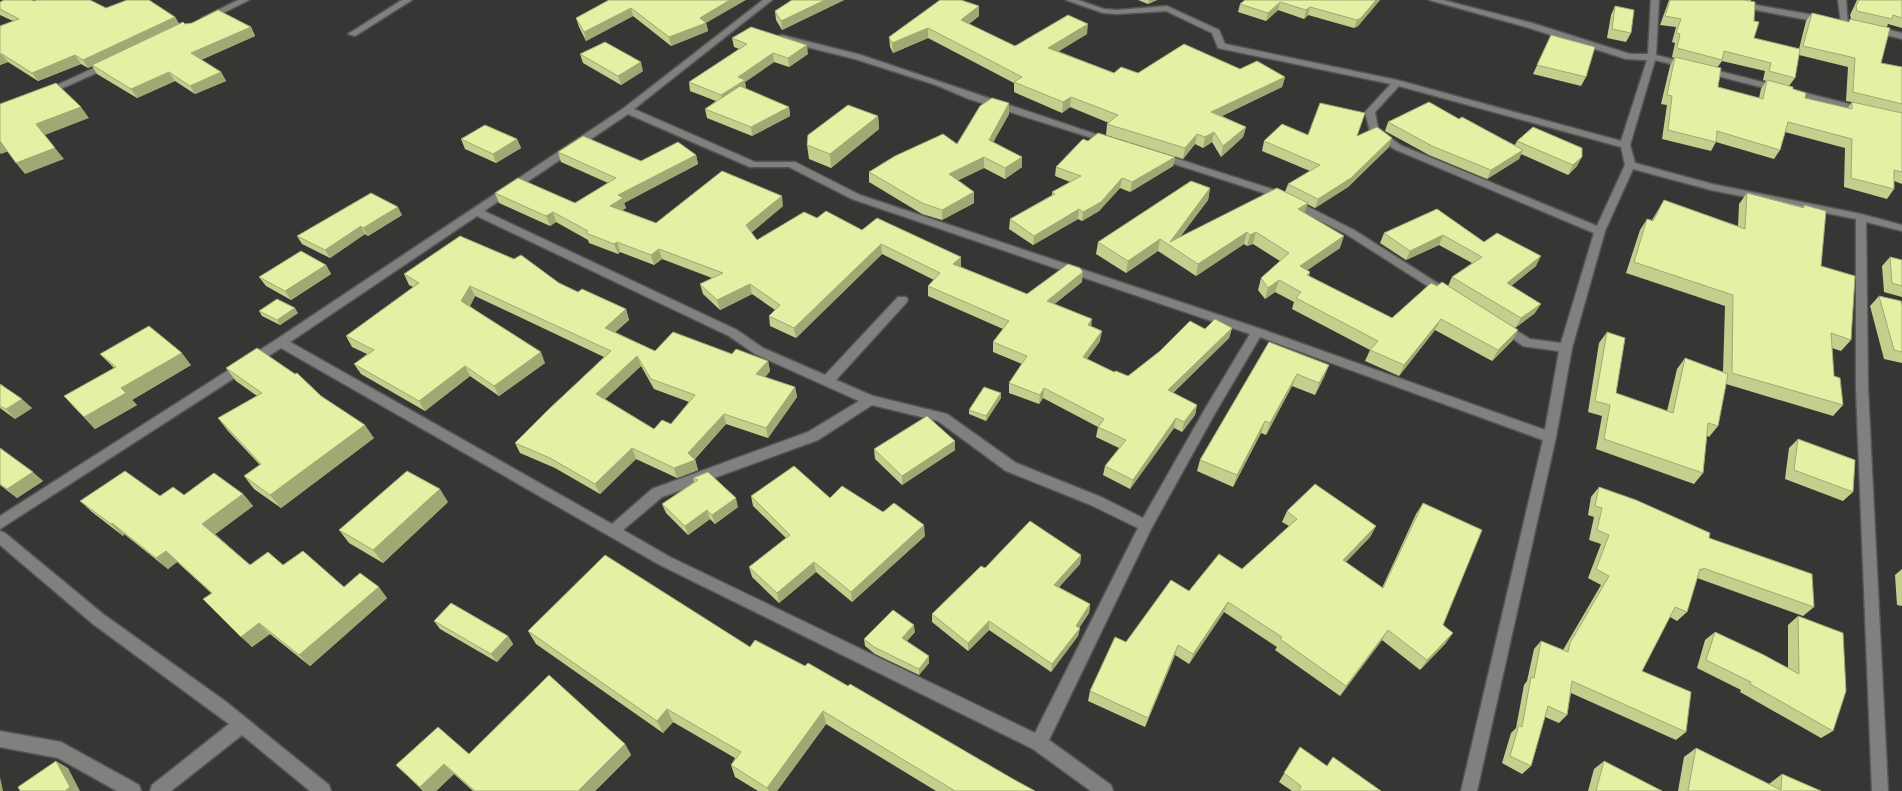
<svg xmlns="http://www.w3.org/2000/svg" width="1902" height="791" viewBox="0 0 1902 791" font-family="Poppins,sans-serif">
	<style>
		.lines { fill: none; stroke-linecap: round; stroke-linejoin: round }
		.minor-casing { stroke: #555554; stroke-width: 3 }
		.minor { fill: #80817e; fill-rule: evenodd }
		.wall { fill: #c5ce8d; fill-rule: evenodd }
		.shaded-wall { fill: #a0a873 }
		.building { fill: #e5f0a4; stroke: #a0a873; fill-rule: evenodd }
	</style>
	<rect width="100%" height="100%" fill="#363735"/>
	<g class="lines">
		<g class="minor-casing">
			<path id="minor" d="M 238,0 L 249,0 L 209,20 L 202,18 Z
				M 402,0 L 412,0 L 355,36 L 348,34 Z
				M 763,0 L 772,0 L 634,109 L 755,162 L 795,162 L 860,195 L 1261,329 L 1545,430 L 1559,351 L 1523,346 L 1496,326 L 1502,322 L 1530,339 L 1561,343 L 1594,233 L 1394,149 L 1370,131 L 1365,112 L 1391,84 L 1218,48 L 1212,33 L 1166,11 L 1117,14 L 1103,13 L 1066,0 L 1078,0 L 1104,9 L 1117,10 L 1167,6 L 1219,30 L 1225,44 L 1397,80 L 1621,141 L 1647,60 L 1626,59 L 1526,27 L 1429,0 L 1443,0 L 1532,23 L 1630,54 L 1648,54 L 1651,0 L 1659,0 L 1656,55 L 1869,109 L 1869,113 L 1866,114 L 1655,60 L 1630,145 L 1635,163 L 1712,184 L 1861,214 L 1902,225 L 1902,231 L 1866,222 L 1868,389 L 1888,791 L 1872,791 L 1856,389 L 1856,219 L 1711,190 L 1633,169 L 1605,231 L 1572,348 L 1556,437 L 1477,791 L 1461,791 L 1543,440 L 1260,337 L 1214,415 L 1151,529 L 1049,740 L 1111,785 L 1113,791 L 1091,791 L 1033,749 L 660,565 L 281,348 L 0,529 L 0,516 L 277,339 L 624,108 ZM 1399,86 L 1621,147 L 1625,165 L 1597,226 L 1400,145 L 1378,128 L 1375,112 ZM 628,114 L 750,167 L 789,167 L 852,199 L 1250,334 L 1205,409 L 1143,518 L 1101,497 L 1016,463 L 947,414 L 873,396 L 836,380 L 906,303 L 908,300 L 906,297 L 898,297 L 825,375 L 763,348 L 737,330 L 484,211 ZM 477,216 L 729,336 L 755,354 L 859,401 L 808,432 L 652,489 L 612,524 L 290,342 ZM 872,405 L 938,421 L 1006,471 L 1091,505 L 1138,528 L 1035,733 L 670,557 L 623,530 L 662,497 L 818,440 Z
				M 1710,0 L 1728,0 L 1824,17 L 1828,20 L 1824,23 L 1714,2 Z
				M 1838,0 L 1846,0 L 1848,25 L 1841,23 Z
				M 1874,26 L 1902,33 L 1902,39 L 1871,31 L 1870,29 Z
				M 782,35 L 861,55 L 1116,141 L 1111,144 L 1108,143 L 969,99 L 936,85 L 855,59 L 779,40 L 779,36 Z
				M 109,61 L 113,64 L 112,66 L 65,87 L 62,88 L 57,85 Z
				M 1159,153 L 1275,190 L 1354,230 L 1450,291 L 1444,295 L 1440,294 L 1346,234 L 1267,194 L 1156,158 L 1154,156 Z
				M 0,531 L 5,533 L 103,614 L 225,701 L 329,785 L 331,791 L 310,791 L 242,735 L 171,791 L 150,791 L 152,785 L 229,724 L 93,624 L 0,545 Z
				M 0,731 L 61,742 L 139,785 L 141,791 L 117,791 L 58,758 L 0,747 Z"/>
		</g>
		<use href="#minor" class="minor"/>
	</g>
	<path class="wall" d="M 609,0 L 706,23 L 708,31 L 671,46 L 633,16 L 586,41 L 579,27 L 576,18 Z
		M 792,0 L 844,0 L 782,30 L 776,20 L 775,11 Z
		M 1138,0 L 1157,0 L 1148,4 Z
		M 1245,0 L 1380,0 L 1358,26 L 1354,28 L 1308,15 L 1304,19 L 1278,10 L 1266,21 L 1238,12 L 1240,4 Z
		M 1669,0 L 1751,0 L 1751,1 L 1754,21 L 1754,38 L 1799,49 L 1806,21 L 1812,13 L 1848,22 L 1851,19 L 1850,15 L 1857,0 L 1902,0 L 1902,28 L 1888,24 L 1887,27 L 1881,63 L 1902,67 L 1902,184 L 1894,181 L 1894,189 L 1887,199 L 1844,187 L 1845,148 L 1785,132 L 1780,150 L 1774,159 L 1716,142 L 1711,151 L 1662,139 L 1667,105 L 1661,104 L 1670,66 L 1674,58 L 1672,57 L 1675,43 L 1672,42 L 1676,27 L 1660,25 ZM 1799,55 L 1848,67 L 1846,101 L 1852,102 L 1848,108 L 1805,98 L 1789,86 L 1795,78 ZM 1722,61 L 1765,71 L 1763,80 L 1766,81 L 1761,89 L 1759,98 L 1718,87 L 1717,68 Z
		M 34,1 L 106,8 L 175,17 L 179,24 L 251,27 L 255,36 L 201,60 L 221,72 L 226,81 L 195,94 L 175,81 L 137,98 L 97,74 L 92,66 L 88,68 L 81,64 L 38,81 L 8,62 L 0,65 L 0,26 L 13,21 L 0,15 L 0,2 Z
		M 1615,6 L 1631,33 L 1626,42 L 1607,38 L 1611,15 Z
		M 979,16 L 969,24 L 1015,46 L 1087,34 L 1058,51 L 1114,73 L 1138,73 L 1240,69 L 1285,77 L 1282,87 L 1222,116 L 1246,127 L 1243,137 L 1221,157 L 1212,142 L 1203,148 L 1195,144 L 1183,159 L 1106,135 L 1107,124 L 1109,123 L 1070,107 L 1062,113 L 1014,92 L 1014,83 L 928,38 L 893,53 L 890,47 L 889,37 Z
		M 1551,35 L 1586,77 L 1581,86 L 1533,74 Z
		M 732,38 L 808,54 L 789,67 L 774,62 L 745,82 L 746,89 L 789,107 L 790,116 L 752,136 L 707,118 L 705,109 L 716,101 L 690,91 L 689,82 L 739,49 L 734,47 Z
		M 580,54 L 643,71 L 621,85 L 583,63 Z
		M 1009,103 L 1009,114 L 993,142 L 1022,157 L 1022,167 L 1005,179 L 984,168 L 958,180 L 974,192 L 974,203 L 942,220 L 922,214 L 869,182 L 869,172 L 957,144 Z
		M 878,116 L 879,129 L 831,168 L 809,159 L 807,145 Z
		M 1459,119 L 1515,145 L 1517,141 L 1577,166 L 1568,175 L 1521,154 L 1519,159 L 1487,179 L 1429,155 L 1385,131 L 1388,122 Z
		M 1308,135 L 1357,136 L 1389,147 L 1348,187 L 1315,208 L 1307,204 L 1304,213 L 1340,248 L 1307,270 L 1310,272 L 1309,276 L 1392,318 L 1437,286 L 1448,286 L 1452,277 L 1472,263 L 1439,245 L 1406,260 L 1380,243 L 1384,233 L 1437,209 L 1484,242 L 1536,266 L 1511,286 L 1535,313 L 1515,328 L 1518,330 L 1512,341 L 1492,361 L 1435,330 L 1399,376 L 1365,361 L 1370,350 L 1292,309 L 1294,302 L 1275,292 L 1265,299 L 1258,290 L 1261,278 L 1280,261 L 1253,244 L 1247,246 L 1244,244 L 1196,276 L 1158,251 L 1126,273 L 1096,254 L 1098,242 L 1210,188 L 1208,200 L 1180,237 L 1285,192 L 1288,184 L 1310,171 L 1262,151 L 1264,141 Z
		M 461,139 L 517,139 L 521,148 L 496,163 L 465,149 Z
		M 1088,141 L 1175,157 L 1173,166 L 1130,192 L 1120,188 L 1099,211 L 1082,221 L 1078,219 L 1033,245 L 1009,229 L 1010,219 L 1052,195 L 1052,192 L 1070,182 L 1055,176 L 1056,167 Z
		M 558,152 L 641,161 L 696,155 L 698,164 L 624,203 L 626,208 L 622,210 L 656,223 L 783,206 L 751,233 L 757,240 L 817,218 L 961,257 L 961,267 L 1027,294 L 1082,282 L 1054,304 L 1091,327 L 1100,341 L 1087,359 L 1114,372 L 1128,376 L 1205,329 L 1232,328 L 1229,338 L 1173,393 L 1197,405 L 1195,415 L 1182,432 L 1174,428 L 1130,489 L 1103,475 L 1105,466 L 1119,448 L 1096,437 L 1098,427 L 1043,398 L 1039,404 L 1009,393 L 1009,383 L 1022,364 L 993,352 L 993,342 L 1003,329 L 928,296 L 928,286 L 934,280 L 882,254 L 796,338 L 770,326 L 769,316 L 775,310 L 752,294 L 720,310 L 703,294 L 700,284 L 712,278 L 662,259 L 654,265 L 620,252 L 618,254 L 589,243 L 588,240 L 556,222 L 550,226 L 499,203 L 495,193 L 575,203 L 608,183 L 561,162 Z
		M 1747,193 L 1803,207 L 1804,205 L 1821,266 L 1851,340 L 1841,351 L 1832,348 L 1834,376 L 1843,405 L 1833,416 L 1726,384 L 1718,426 L 1709,437 L 1707,436 L 1703,473 L 1694,484 L 1596,449 L 1602,416 L 1588,412 L 1599,343 L 1607,332 L 1616,393 L 1667,411 L 1677,369 L 1685,358 L 1723,372 L 1725,306 L 1626,273 L 1640,230 L 1647,219 L 1652,220 L 1664,200 L 1738,226 L 1739,204 Z
		M 402,215 L 368,236 L 365,234 L 330,258 L 302,244 L 297,236 Z
		M 1890,257 L 1902,260 L 1902,297 L 1884,292 L 1882,266 Z
		M 326,265 L 331,274 L 291,300 L 266,286 L 259,277 Z
		M 404,274 L 559,283 L 578,292 L 626,309 L 629,320 L 615,332 L 655,351 L 732,354 L 768,361 L 770,371 L 765,377 L 795,387 L 797,397 L 768,438 L 726,424 L 695,459 L 698,470 L 677,478 L 636,459 L 600,494 L 555,468 L 520,453 L 515,443 L 604,357 L 475,296 L 470,306 L 545,363 L 499,396 L 470,376 L 425,411 L 361,374 L 354,364 L 367,354 L 352,347 L 346,336 L 413,287 L 409,285 ZM 641,366 L 654,389 L 689,402 L 671,424 L 654,429 L 605,399 Z
		M 1879,296 L 1902,305 L 1902,363 L 1884,359 L 1870,306 Z
		M 259,311 L 298,313 L 280,325 L 262,316 Z
		M 1269,342 L 1329,365 L 1324,377 L 1315,395 L 1292,386 L 1266,435 L 1261,433 L 1233,487 L 1197,471 L 1200,460 Z
		M 100,354 L 191,365 L 132,400 L 137,405 L 95,429 L 64,396 L 114,368 Z
		M 226,368 L 321,396 L 374,438 L 281,508 L 254,489 L 244,476 L 260,465 L 228,431 L 218,418 L 257,396 L 236,381 Z
		M 0,384 L 32,408 L 15,419 L 0,408 Z
		M 1001,398 L 986,421 L 969,414 L 969,410 Z
		M 1798,439 L 1853,492 L 1843,501 L 1785,479 L 1789,448 Z
		M 0,448 L 43,481 L 17,498 L 0,485 Z
		M 874,449 L 955,450 L 902,485 L 875,459 Z
		M 708,472 L 738,507 L 715,524 L 710,519 L 688,535 L 666,513 L 662,504 L 694,482 L 693,478 Z
		M 1599,487 L 1709,538 L 1814,607 L 1803,616 L 1697,578 L 1687,612 L 1677,621 L 1670,617 L 1642,671 L 1686,732 L 1676,740 L 1571,693 L 1567,715 L 1559,723 L 1545,717 L 1531,766 L 1522,774 L 1502,763 L 1511,733 L 1516,728 L 1524,685 L 1527,681 L 1534,649 L 1541,641 L 1563,650 L 1601,585 L 1588,578 L 1601,544 L 1589,540 L 1594,517 L 1588,515 L 1591,497 Z
		M 243,494 L 253,506 L 215,534 L 250,565 L 283,565 L 344,587 L 387,598 L 310,666 L 270,634 L 252,647 L 211,593 L 177,562 L 168,569 L 124,534 L 123,536 L 92,512 L 80,501 L 184,495 Z
		M 751,496 L 830,498 L 883,512 L 925,536 L 852,602 L 816,572 L 779,603 L 752,577 L 749,567 L 786,538 L 753,506 Z
		M 448,502 L 383,563 L 349,543 L 339,530 Z
		M 1423,503 L 1446,643 L 1420,670 L 1382,640 L 1340,696 L 1275,650 L 1277,647 L 1224,612 L 1189,664 L 1175,655 L 1145,727 L 1088,701 L 1090,691 L 1189,591 L 1242,569 L 1289,526 L 1282,522 L 1287,511 L 1376,526 L 1370,537 L 1346,562 L 1382,588 L 1416,514 Z
		M 1081,555 L 1080,564 L 1059,587 L 1090,604 L 1089,613 L 1079,628 L 1080,628 L 1078,636 L 1051,672 L 989,630 L 968,651 L 932,622 L 932,614 L 985,568 Z
		M 1902,569 L 1902,606 L 1897,605 L 1895,575 Z
		M 1798,616 L 1833,731 L 1821,738 L 1740,692 L 1741,690 L 1697,668 L 1705,640 L 1715,632 L 1788,668 L 1788,625 Z
		M 434,621 L 508,636 L 513,644 L 497,662 L 440,629 Z
		M 528,631 L 750,647 L 805,666 L 848,686 L 1013,779 L 1035,791 L 936,791 L 826,724 L 777,791 L 758,791 L 735,777 L 731,765 L 735,758 L 673,722 L 663,733 L 536,644 Z
		M 915,632 L 907,641 L 929,663 L 919,675 L 875,654 L 865,646 L 864,639 Z
		M 625,744 L 631,755 L 595,791 L 473,791 L 454,774 L 436,791 L 423,791 L 396,765 L 469,754 Z
		M 1300,747 L 1327,766 L 1381,791 L 1292,791 L 1279,782 Z
		M 1696,748 L 1769,784 L 1782,774 L 1821,791 L 1678,791 L 1684,757 Z
		M 1604,761 L 1662,791 L 1588,791 L 1594,769 Z"/>
	<path class="shaded-wall" d="M 730,0 L 746,0 L 706,23 L 708,31 L 671,46 L 669,37 Z
		M 825,0 L 844,0 L 782,30 L 781,21 Z
		M 1149,0 L 1157,0 L 1148,4 Z
		M 1376,0 L 1380,0 L 1358,26 L 1354,28 L 1357,20 Z
		M 1280,2 L 1278,10 L 1266,21 L 1268,13 Z
		M 979,6 L 979,16 L 961,30 L 961,20 Z
		M 1310,7 L 1308,15 L 1304,19 L 1306,10 Z
		M 631,8 L 633,16 L 586,41 L 584,32 Z
		M 175,17 L 180,25 L 92,65 L 92,66 L 88,68 L 83,60 Z
		M 1088,24 L 1087,34 L 1048,58 L 1048,48 Z
		M 251,27 L 255,36 L 196,62 L 191,53 Z
		M 928,28 L 928,38 L 893,53 L 892,43 Z
		M 807,45 L 808,54 L 789,67 L 788,58 Z
		M 773,53 L 774,62 L 745,82 L 746,89 L 722,104 L 721,95 L 738,77 Z
		M 0,54 L 2,54 L 8,62 L 0,65 Z
		M 75,55 L 81,64 L 38,81 L 32,73 Z
		M 641,62 L 643,71 L 621,85 L 618,76 Z
		M 169,72 L 175,81 L 137,98 L 131,89 Z
		M 221,72 L 226,81 L 195,94 L 190,86 Z
		M 1285,77 L 1282,87 L 1209,122 L 1211,112 Z
		M 1071,97 L 1070,107 L 1062,113 L 1063,102 Z
		M 1009,103 L 1009,114 L 989,150 L 989,140 Z
		M 81,107 L 89,118 L 45,135 L 36,124 Z
		M 789,107 L 790,116 L 752,136 L 751,127 Z
		M 878,116 L 879,129 L 831,168 L 830,154 Z
		M 1246,127 L 1243,137 L 1221,157 L 1223,146 Z
		M 1214,132 L 1212,142 L 1203,148 L 1205,137 Z
		M 1197,134 L 1195,144 L 1183,159 L 1185,148 Z
		M 1392,138 L 1389,147 L 1348,187 L 1315,208 L 1318,199 Z
		M 517,139 L 521,148 L 496,163 L 493,154 Z
		M 0,140 L 9,151 L 1,154 L 0,153 Z
		M 55,148 L 64,159 L 25,174 L 16,163 Z
		M 1523,150 L 1519,159 L 1487,179 L 1491,170 Z
		M 696,155 L 698,164 L 624,203 L 626,208 L 613,216 L 610,206 L 618,195 Z
		M 984,157 L 984,168 L 949,185 L 949,174 Z
		M 1022,157 L 1022,167 L 1005,179 L 1005,168 Z
		M 1175,157 L 1173,166 L 1130,192 L 1132,182 Z
		M 1582,157 L 1577,166 L 1568,175 L 1573,165 Z
		M 1122,178 L 1120,188 L 1099,211 L 1082,221 L 1083,212 Z
		M 1210,188 L 1208,200 L 1172,247 L 1170,242 Z
		M 974,192 L 974,203 L 942,220 L 942,210 Z
		M 782,196 L 783,206 L 748,235 L 746,225 Z
		M 1308,203 L 1304,215 L 1298,209 Z
		M 398,207 L 402,215 L 368,236 L 363,228 Z
		M 1079,209 L 1078,219 L 1033,245 L 1034,236 Z
		M 553,212 L 556,222 L 550,226 L 546,216 Z
		M 361,226 L 365,234 L 330,258 L 325,250 Z
		M 1247,232 L 1244,244 L 1196,276 L 1198,264 Z
		M 1256,232 L 1253,244 L 1247,246 L 1250,235 Z
		M 1443,235 L 1439,245 L 1406,260 L 1410,251 Z
		M 1344,236 L 1340,248 L 1296,278 L 1300,266 Z
		M 1160,239 L 1158,251 L 1126,273 L 1128,261 Z
		M 617,242 L 620,252 L 618,254 L 614,244 Z
		M 881,244 L 882,254 L 796,338 L 794,328 Z
		M 659,249 L 662,259 L 654,265 L 651,255 Z
		M 1541,256 L 1536,266 L 1502,293 L 1507,283 Z
		M 961,257 L 961,267 L 953,264 Z
		M 326,265 L 331,274 L 291,300 L 285,291 Z
		M 1083,272 L 1082,282 L 1046,311 L 1047,301 Z
		M 1279,280 L 1275,292 L 1265,299 L 1268,288 Z
		M 750,284 L 752,294 L 720,310 L 717,300 Z
		M 470,286 L 475,296 L 467,312 L 461,301 Z
		M 1541,304 L 1535,313 L 1515,328 L 1521,318 Z
		M 295,308 L 298,313 L 280,325 L 277,320 Z
		M 626,309 L 629,320 L 609,338 L 605,328 Z
		M 1092,319 L 1091,329 L 1088,325 Z
		M 1441,319 L 1435,330 L 1399,376 L 1404,365 Z
		M 1232,328 L 1229,338 L 1165,400 L 1168,390 Z
		M 1518,330 L 1512,341 L 1492,361 L 1498,350 Z
		M 1102,331 L 1100,341 L 1081,367 L 1083,357 Z
		M 541,352 L 545,363 L 499,396 L 494,386 Z
		M 182,353 L 191,365 L 132,400 L 137,405 L 95,429 L 84,417 L 121,388 Z
		M 637,356 L 641,366 L 600,404 L 596,394 Z
		M 768,361 L 770,371 L 759,385 L 756,374 Z
		M 1329,365 L 1324,377 L 1315,395 L 1319,383 Z
		M 465,366 L 470,376 L 425,411 L 419,401 Z
		M 1297,374 L 1292,386 L 1266,435 L 1270,423 Z
		M 795,387 L 797,397 L 768,438 L 766,428 Z
		M 1044,388 L 1043,398 L 1039,404 L 1040,395 Z
		M 1001,393 L 1001,398 L 986,421 L 986,416 Z
		M 22,399 L 32,408 L 15,419 L 6,409 Z
		M 1197,405 L 1195,415 L 1182,432 L 1184,422 Z
		M 724,414 L 726,424 L 693,460 L 695,460 L 698,470 L 677,478 L 674,468 Z
		M 1176,418 L 1174,428 L 1130,489 L 1133,480 Z
		M 1265,421 L 1261,433 L 1233,487 L 1237,475 Z
		M 365,425 L 374,438 L 281,508 L 270,495 Z
		M 955,441 L 955,450 L 902,485 L 902,476 Z
		M 632,448 L 636,459 L 600,494 L 595,484 Z
		M 33,472 L 43,481 L 17,498 L 7,489 Z
		M 440,489 L 448,502 L 383,563 L 373,550 Z
		M 243,494 L 253,506 L 213,536 L 202,524 Z
		M 736,498 L 738,507 L 715,524 L 712,515 Z
		M 707,510 L 710,519 L 688,535 L 685,526 Z
		M 112,523 L 124,534 L 123,536 L 111,524 Z
		M 924,525 L 925,536 L 852,602 L 851,592 Z
		M 1376,526 L 1370,537 L 1338,570 L 1343,560 Z
		M 166,551 L 177,562 L 168,569 L 156,558 Z
		M 1081,555 L 1080,564 L 1053,594 L 1054,585 Z
		M 814,562 L 816,572 L 779,603 L 777,593 Z
		M 379,587 L 387,598 L 310,666 L 299,655 Z
		M 1228,602 L 1224,612 L 1189,664 L 1193,654 Z
		M 1090,604 L 1089,613 L 1075,634 L 1076,626 Z
		M 989,621 L 989,630 L 968,651 L 968,643 Z
		M 259,623 L 270,634 L 252,647 L 241,637 Z
		M 914,625 L 915,632 L 903,645 L 902,638 Z
		M 1080,628 L 1078,636 L 1051,672 L 1052,664 Z
		M 1388,630 L 1382,640 L 1340,696 L 1346,686 Z
		M 1453,633 L 1446,643 L 1420,670 L 1427,660 Z
		M 508,636 L 513,644 L 497,662 L 491,654 Z
		M 1178,645 L 1175,655 L 1145,727 L 1148,718 Z
		M 929,656 L 929,663 L 919,675 L 919,669 Z
		M 667,709 L 673,722 L 663,733 L 657,721 Z
		M 823,711 L 826,724 L 777,791 L 769,791 L 767,788 Z
		M 625,744 L 631,755 L 595,791 L 578,791 Z
		M 56,761 L 68,768 L 80,791 L 65,791 Z
		M 444,764 L 454,774 L 436,791 L 424,791 L 420,787 Z
		M 0,777 L 3,791 L 0,791 Z"/>
	<path class="building" d="M 4,0 L 31,0 L 34,1 L 37,0 L 90,0 L 106,8 L 127,0 L 149,0 L 175,17 L 83,60 L 75,55 L 32,73 L 2,54 L 0,54 L 0,26 L 19,19 L 0,9 L 0,2 Z
		M 609,0 L 730,0 L 700,18 L 706,23 L 669,37 L 631,8 L 584,32 L 576,18 Z
		M 792,0 L 825,0 L 781,21 L 775,11 Z
		M 940,0 L 961,0 L 979,6 L 961,20 L 1015,46 L 1068,15 L 1088,24 L 1048,48 L 1114,73 L 1121,67 L 1138,73 L 1184,44 L 1240,69 L 1257,61 L 1285,77 L 1211,112 L 1246,127 L 1223,146 L 1214,132 L 1205,137 L 1197,134 L 1185,148 L 1107,124 L 1118,115 L 1071,97 L 1063,102 L 1014,82 L 1022,77 L 928,28 L 892,43 L 889,37 Z
		M 1245,0 L 1376,0 L 1361,18 L 1357,20 L 1310,7 L 1306,10 L 1280,2 L 1268,13 L 1240,4 Z
		M 1670,0 L 1744,0 L 1755,2 L 1754,21 L 1759,22 L 1754,38 L 1800,49 L 1795,78 L 1769,71 L 1771,63 L 1724,51 L 1722,60 L 1677,48 L 1680,34 L 1676,33 L 1681,19 L 1665,16 Z
		M 1859,0 L 1902,0 L 1902,18 L 1893,15 L 1892,19 L 1857,11 L 1856,6 Z
		M 1615,6 L 1634,10 L 1631,33 L 1612,29 Z
		M 218,10 L 251,27 L 191,53 L 221,72 L 190,86 L 169,72 L 131,89 L 92,65 L 183,22 L 185,24 L 192,23 Z
		M 1812,13 L 1849,22 L 1850,19 L 1890,28 L 1881,63 L 1902,67 L 1902,104 L 1853,92 L 1855,58 L 1803,46 Z
		M 751,27 L 807,45 L 788,58 L 773,53 L 738,77 L 745,80 L 721,95 L 689,82 L 747,44 L 732,38 Z
		M 1551,35 L 1595,47 L 1586,77 L 1537,65 Z
		M 605,42 L 641,62 L 618,76 L 580,54 Z
		M 1675,57 L 1721,68 L 1718,87 L 1763,99 L 1767,80 L 1793,87 L 1793,89 L 1806,93 L 1805,98 L 1852,109 L 1852,102 L 1902,113 L 1902,172 L 1894,170 L 1894,189 L 1851,178 L 1852,139 L 1788,122 L 1780,150 L 1717,131 L 1716,142 L 1668,130 L 1672,96 L 1667,95 Z
		M 56,83 L 81,107 L 36,124 L 55,148 L 16,163 L 0,141 L 0,104 Z
		M 740,86 L 789,107 L 751,127 L 705,109 Z
		M 992,98 L 1009,103 L 989,140 L 1022,157 L 1005,168 L 984,157 L 949,174 L 974,192 L 942,210 L 922,203 L 869,172 L 895,156 L 943,134 L 957,144 L 980,106 Z
		M 1429,102 L 1459,119 L 1462,117 L 1523,150 L 1491,170 L 1432,146 L 1388,122 Z
		M 1320,103 L 1365,113 L 1357,136 L 1377,127 L 1392,138 L 1351,178 L 1318,199 L 1288,184 L 1320,165 L 1264,141 L 1282,124 L 1308,135 Z
		M 848,105 L 878,116 L 830,154 L 807,145 L 808,135 Z
		M 485,125 L 517,139 L 493,154 L 461,139 Z
		M 1533,127 L 1582,148 L 1582,157 L 1573,165 L 1517,141 Z
		M 1098,133 L 1175,157 L 1132,182 L 1122,178 L 1101,202 L 1083,212 L 1079,209 L 1034,236 L 1010,219 L 1055,194 L 1052,192 L 1081,176 L 1056,167 L 1083,139 L 1088,141 Z
		M 583,136 L 641,161 L 678,142 L 696,155 L 618,195 L 623,198 L 610,206 L 656,223 L 722,171 L 782,196 L 746,225 L 757,240 L 804,212 L 817,218 L 826,211 L 862,230 L 877,218 L 961,257 L 953,264 L 1027,294 L 1068,264 L 1080,268 L 1083,272 L 1047,301 L 1092,319 L 1088,325 L 1102,331 L 1083,357 L 1114,372 L 1116,371 L 1128,376 L 1160,351 L 1190,321 L 1205,329 L 1215,319 L 1232,328 L 1168,390 L 1197,405 L 1184,422 L 1176,418 L 1133,480 L 1105,466 L 1126,440 L 1098,427 L 1104,419 L 1044,388 L 1040,395 L 1009,383 L 1027,356 L 993,342 L 1009,321 L 928,286 L 940,273 L 881,244 L 794,328 L 769,316 L 780,305 L 750,284 L 717,300 L 700,284 L 723,273 L 659,249 L 651,255 L 617,242 L 614,244 L 586,233 L 588,231 L 553,212 L 546,216 L 495,193 L 518,178 L 575,203 L 616,178 L 558,152 Z
		M 1191,181 L 1210,188 L 1170,242 L 1277,188 L 1308,203 L 1298,209 L 1344,236 L 1300,266 L 1310,272 L 1307,275 L 1392,318 L 1431,283 L 1437,286 L 1442,282 L 1518,330 L 1498,350 L 1441,319 L 1404,365 L 1370,350 L 1378,341 L 1296,298 L 1301,292 L 1279,280 L 1268,288 L 1261,278 L 1289,253 L 1256,232 L 1250,235 L 1247,232 L 1198,264 L 1160,239 L 1128,261 L 1098,242 Z
		M 371,193 L 398,207 L 363,228 L 361,226 L 325,250 L 297,236 Z
		M 1747,193 L 1804,208 L 1804,205 L 1826,211 L 1821,266 L 1855,276 L 1851,340 L 1831,333 L 1834,376 L 1840,378 L 1843,405 L 1732,373 L 1733,295 L 1634,262 L 1647,219 L 1653,221 L 1664,200 L 1745,229 Z
		M 1437,209 L 1484,242 L 1497,233 L 1541,256 L 1507,283 L 1541,304 L 1521,318 L 1452,277 L 1482,257 L 1443,235 L 1410,251 L 1384,233 Z
		M 460,236 L 514,259 L 521,255 L 559,283 L 578,292 L 582,289 L 626,309 L 605,328 L 655,351 L 673,332 L 732,354 L 736,349 L 768,361 L 756,374 L 795,387 L 766,428 L 724,414 L 688,453 L 695,460 L 674,468 L 632,448 L 595,484 L 550,458 L 515,443 L 549,409 L 611,351 L 470,286 L 461,301 L 541,352 L 494,386 L 465,366 L 419,401 L 354,364 L 374,350 L 346,336 L 419,283 L 404,274 ZM 637,356 L 651,379 L 695,395 L 671,424 L 662,420 L 654,429 L 596,394 Z
		M 301,251 L 326,265 L 285,291 L 259,277 Z
		M 1890,257 L 1902,260 L 1902,286 L 1892,283 Z
		M 1879,296 L 1901,301 L 1902,305 L 1902,352 L 1894,350 Z
		M 277,299 L 295,308 L 277,320 L 259,311 Z
		M 149,326 L 182,353 L 121,388 L 126,393 L 84,417 L 64,396 L 116,367 L 100,354 Z
		M 1607,332 L 1625,338 L 1616,393 L 1673,413 L 1685,358 L 1728,374 L 1718,426 L 1708,423 L 1703,473 L 1604,439 L 1610,405 L 1595,401 Z
		M 1269,342 L 1329,365 L 1319,383 L 1297,374 L 1270,423 L 1265,421 L 1237,475 L 1200,460 Z
		M 257,348 L 295,374 L 297,373 L 321,396 L 365,425 L 270,495 L 244,476 L 261,464 L 218,418 L 262,393 L 226,368 Z
		M 0,384 L 22,399 L 6,409 L 0,406 Z
		M 984,387 L 1001,393 L 986,416 L 969,410 Z
		M 927,416 L 955,441 L 902,476 L 874,449 Z
		M 1798,439 L 1855,460 L 1853,492 L 1794,470 Z
		M 0,448 L 33,472 L 7,489 L 0,484 Z
		M 794,466 L 830,498 L 842,486 L 883,512 L 894,503 L 924,525 L 851,592 L 814,562 L 777,593 L 749,567 L 790,535 L 751,496 Z
		M 125,471 L 160,496 L 173,487 L 184,495 L 214,473 L 243,494 L 202,524 L 250,565 L 268,552 L 283,565 L 303,551 L 344,587 L 360,573 L 379,587 L 299,655 L 259,623 L 241,637 L 203,599 L 212,593 L 166,551 L 156,558 L 112,523 L 111,524 L 80,501 Z
		M 407,471 L 440,489 L 373,550 L 339,530 Z
		M 708,472 L 736,498 L 712,515 L 707,510 L 685,526 L 662,504 L 698,480 L 693,478 Z
		M 1315,484 L 1376,526 L 1343,560 L 1383,588 L 1423,503 L 1482,530 L 1443,625 L 1453,633 L 1427,660 L 1388,630 L 1346,686 L 1280,639 L 1282,637 L 1228,602 L 1193,654 L 1178,645 L 1148,718 L 1090,691 L 1115,637 L 1126,642 L 1171,580 L 1189,591 L 1219,554 L 1242,569 L 1297,519 L 1287,511 Z
		M 1599,487 L 1636,500 L 1710,533 L 1709,538 L 1812,574 L 1814,607 L 1703,568 L 1703,570 L 1700,569 L 1687,612 L 1675,607 L 1642,671 L 1691,692 L 1686,732 L 1572,681 L 1567,715 L 1548,706 L 1531,766 L 1510,756 L 1519,725 L 1522,727 L 1531,677 L 1534,678 L 1541,641 L 1568,652 L 1570,643 L 1609,576 L 1596,569 L 1609,535 L 1597,530 L 1602,508 L 1595,506 Z
		M 1030,521 L 1081,555 L 1054,585 L 1090,604 L 1076,626 L 1080,628 L 1052,664 L 989,621 L 968,643 L 932,614 L 981,566 L 985,568 Z
		M 605,555 L 750,647 L 755,640 L 805,666 L 808,663 L 848,686 L 850,684 L 1013,779 L 1035,791 L 955,791 L 823,711 L 767,788 L 731,765 L 741,752 L 667,709 L 657,721 L 528,631 Z
		M 451,603 L 508,636 L 491,654 L 434,621 Z
		M 893,610 L 914,625 L 902,638 L 929,656 L 919,669 L 874,647 L 864,639 Z
		M 1798,616 L 1843,633 L 1846,691 L 1833,731 L 1750,684 L 1751,682 L 1706,660 L 1715,632 L 1762,654 L 1799,674 Z
		M 549,675 L 625,744 L 578,791 L 475,791 L 444,764 L 420,787 L 396,765 L 438,727 L 469,754 Z
		M 1300,747 L 1327,766 L 1333,757 L 1381,791 L 1299,791 L 1301,786 L 1284,773 Z
		M 1696,748 L 1781,790 L 1782,774 L 1821,791 L 1688,791 Z
		M 56,761 L 70,787 L 65,791 L 20,791 L 18,787 Z
		M 1604,761 L 1662,791 L 1596,791 Z"/>
</svg>
